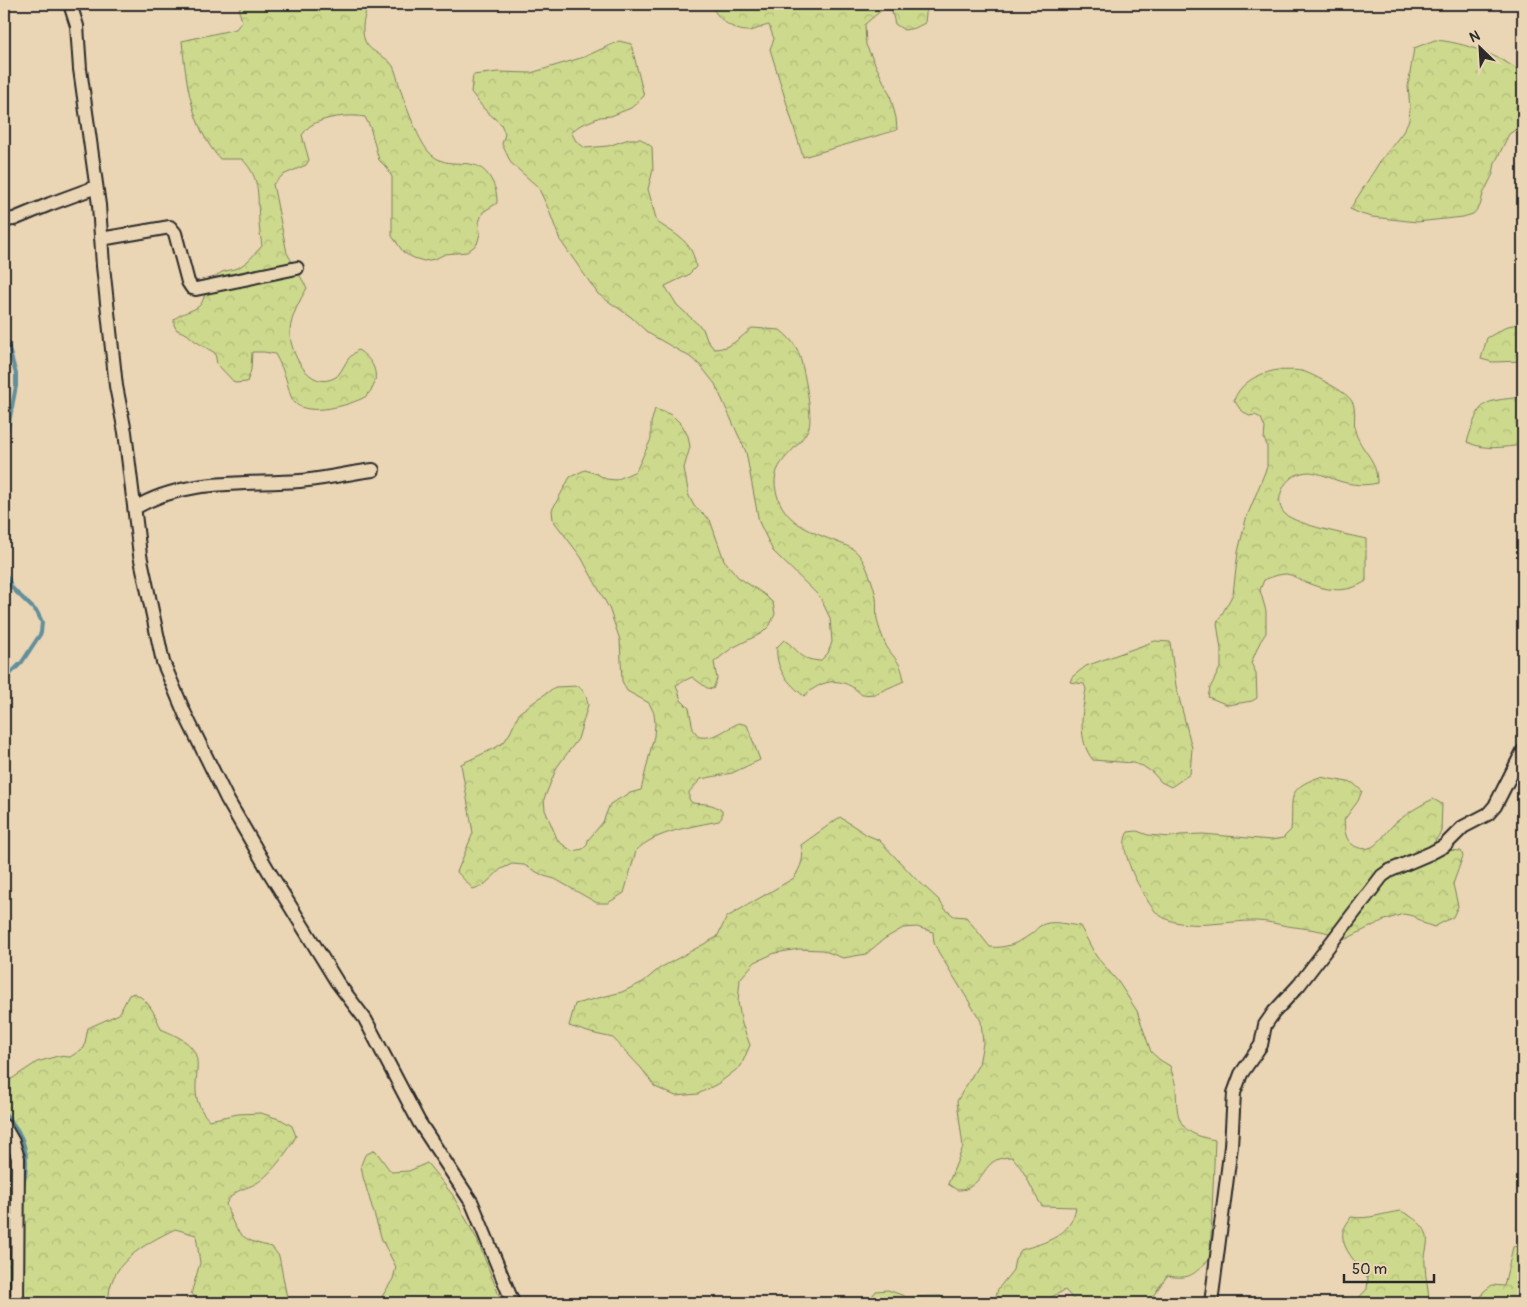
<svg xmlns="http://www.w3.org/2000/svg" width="1527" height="1307" viewBox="0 0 1527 1307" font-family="Pangolin,sans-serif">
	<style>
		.forest { fill: url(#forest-crowns); stroke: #7c825c }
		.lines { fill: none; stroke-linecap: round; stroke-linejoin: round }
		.stream { stroke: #628f9c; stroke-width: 4 }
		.minor-casing { stroke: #2b2b2b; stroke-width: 16 }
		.minor { stroke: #ead5b4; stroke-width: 12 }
	</style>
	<defs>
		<pattern id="forest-crowns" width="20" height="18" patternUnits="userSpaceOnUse" patternTransform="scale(1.25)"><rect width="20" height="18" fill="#cdd98c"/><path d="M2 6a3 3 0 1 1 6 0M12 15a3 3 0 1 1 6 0" fill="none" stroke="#b0ba79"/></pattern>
	</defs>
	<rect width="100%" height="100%" fill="#ead5b4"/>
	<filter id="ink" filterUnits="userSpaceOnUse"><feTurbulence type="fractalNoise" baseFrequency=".02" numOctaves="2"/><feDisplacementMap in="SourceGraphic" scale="10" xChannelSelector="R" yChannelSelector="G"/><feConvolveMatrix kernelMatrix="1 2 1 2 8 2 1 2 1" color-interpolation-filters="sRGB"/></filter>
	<g filter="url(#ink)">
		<path class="forest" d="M 241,4 L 368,4 C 365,15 360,29 365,41 C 370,53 386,55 393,66 C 396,72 398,81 400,88 C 405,104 418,139 428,151 C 449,176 475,149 492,181 C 496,189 497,194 497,203 L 483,212 L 479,222 L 480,234 L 477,244 L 467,252 L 445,254 L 435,259 L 424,261 L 414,258 L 404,253 L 392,236 L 392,177 L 387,168 L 379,160 L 370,127 L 365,117 C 350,114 323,117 310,126 C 307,128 304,133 302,135 L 309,160 L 306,165 L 283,175 L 273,184 L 287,253 L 307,288 C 300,300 291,316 290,331 C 289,351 309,393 336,377 C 341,373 345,363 349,358 C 352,355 355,352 358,350 C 370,358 379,369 374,385 C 372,389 369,394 365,397 C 350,405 309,417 295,403 C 290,397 289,390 287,382 C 284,372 280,363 275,354 L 264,352 L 252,352 L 251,370 L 247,382 L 235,383 L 217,364 L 215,353 L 195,341 L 187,334 L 177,330 L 174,325 L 174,320 C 181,312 192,312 199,306 C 205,301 205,289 207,282 L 222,272 L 238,268 L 248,261 L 262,246 C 261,238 259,230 259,222 C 257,197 262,179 242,159 L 220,159 C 191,126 186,82 182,41 L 236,29 L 242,21 L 239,11 Z
			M 711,4 L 889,4 L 865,24 L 866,45 L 890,95 L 896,118 L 897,130 L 803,157 L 770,49 L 774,39 L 769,25 C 763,26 756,30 749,31 C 734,32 716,18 711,4 Z
			M 890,4 L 927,4 L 925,23 L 915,28 L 904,30 L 895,24 Z
			M 1435,40 C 1463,42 1502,56 1523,74 L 1523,125 L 1509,134 L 1495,163 L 1493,174 L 1483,194 L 1480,206 L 1473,214 L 1463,217 L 1417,222 L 1372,217 L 1361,214 L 1350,209 L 1379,163 L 1403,132 L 1409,120 L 1410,108 L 1408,86 L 1414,48 Z
			M 619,41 L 631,44 L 644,96 L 631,108 L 611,116 L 600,117 L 579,126 L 571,132 L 576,141 L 585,148 L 608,146 L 629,139 L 641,139 L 652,147 L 653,170 L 648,189 L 657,222 C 676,235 693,241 696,267 L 688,275 L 665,286 L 677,305 L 703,329 L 707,340 L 714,349 C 730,349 740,338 752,328 L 780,330 C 786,335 793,341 797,349 C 803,361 813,415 809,427 C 797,455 765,461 778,498 C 787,524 814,533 837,542 C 845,545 854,548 859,555 C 866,563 874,586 876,597 C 877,604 876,612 877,619 C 878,626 882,635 884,641 C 891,658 901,658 904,681 L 875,694 L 862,695 C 843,676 824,678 804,696 C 788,683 775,669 777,647 L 784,640 C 801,651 797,659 820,661 L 828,653 L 832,642 L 830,618 L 820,597 L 773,551 L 759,522 L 746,452 L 715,384 L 700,365 L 690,357 L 648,333 L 631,317 L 598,294 L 560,240 L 548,208 L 538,187 L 511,163 L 502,144 L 505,134 L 501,124 L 484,109 L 471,92 L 473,75 L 498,72 L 531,73 L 584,57 Z
			M 1523,323 L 1523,361 L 1492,362 L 1481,359 L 1487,338 L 1508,326 Z
			M 1278,370 C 1286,371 1297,369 1305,372 C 1314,375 1346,392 1351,400 C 1358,409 1352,423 1356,434 C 1363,453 1377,458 1377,483 C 1366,486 1351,485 1339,481 C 1330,478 1320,473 1310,472 C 1299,472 1289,477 1284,486 C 1279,495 1277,506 1285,514 C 1297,525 1349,535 1366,539 L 1366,581 C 1347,594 1326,591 1305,582 C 1300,580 1293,575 1287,574 C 1279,574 1271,577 1264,580 L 1260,590 L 1266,611 L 1266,633 L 1260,642 L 1251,663 L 1256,673 L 1257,698 L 1252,701 L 1228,705 L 1208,697 L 1210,688 L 1221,666 L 1221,650 L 1217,623 L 1233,594 L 1238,552 L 1246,519 L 1267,467 L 1267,445 L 1264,439 L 1265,428 L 1261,418 L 1255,415 L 1249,416 L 1240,409 L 1234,400 C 1241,382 1259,373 1278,370 Z
			M 1523,397 L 1523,445 C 1503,447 1486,451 1467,442 C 1481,399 1479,402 1523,397 Z
			M 655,409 L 672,415 L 682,425 L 688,436 L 690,447 L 684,468 L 689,496 L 694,506 L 710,520 L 724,560 L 738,577 L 765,595 L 773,603 L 775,614 L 770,625 L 762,633 L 732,648 L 714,662 L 717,679 L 713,689 L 707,688 L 692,677 L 676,685 L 681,700 L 689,708 L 693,729 L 699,737 C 717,739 723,730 739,723 L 747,725 L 760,760 L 732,773 L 701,779 L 689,792 L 689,799 L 692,803 C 703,804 714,803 722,811 L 722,817 L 719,821 C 694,826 653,832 636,851 L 624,893 L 608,903 L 597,903 L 555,879 L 544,876 L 524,865 L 512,864 L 501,869 L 484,885 L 473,889 L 457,872 L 473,833 L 461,764 L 495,748 L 504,742 L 510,733 L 520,712 L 555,687 L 579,686 L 586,695 L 588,705 L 578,739 L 557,767 L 544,799 L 545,810 L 558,841 L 572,851 L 583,849 L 587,845 L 588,840 L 603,822 L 610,804 L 630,793 L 641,790 L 654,736 L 655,724 L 654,713 L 649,703 L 627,691 L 622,681 L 620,640 L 609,608 L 581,557 L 553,520 L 552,510 L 570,477 L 585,470 L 597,474 L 606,479 L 616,480 L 636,471 L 651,439 L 651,423 Z
			M 1155,641 L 1170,642 L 1176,686 L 1192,748 L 1190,774 L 1171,787 L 1161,782 L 1153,773 L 1143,766 L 1133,763 L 1093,760 C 1077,740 1082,712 1086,689 L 1084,684 L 1070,682 L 1072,677 L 1086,666 Z
			M 1320,777 L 1353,783 L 1362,791 L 1358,801 L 1344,820 C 1345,824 1344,831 1346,835 C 1349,847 1365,853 1375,845 C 1383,839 1388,829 1396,822 C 1408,813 1420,805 1433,799 L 1442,804 L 1441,832 L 1435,841 L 1445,850 L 1461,851 L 1463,856 L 1453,884 L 1458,906 L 1453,917 L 1434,927 L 1423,923 L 1414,916 L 1403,914 L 1382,921 L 1346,939 C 1326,930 1308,929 1287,926 C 1277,924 1266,921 1256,921 C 1228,920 1182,933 1158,914 C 1151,909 1134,878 1131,869 C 1127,858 1121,842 1128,832 L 1137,831 L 1148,835 L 1170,837 L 1180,835 L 1203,834 L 1271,840 L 1283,838 L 1291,830 C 1294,799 1284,789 1320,777 Z
			M 840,817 L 867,835 L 879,840 L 914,877 L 939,900 L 945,909 L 954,916 L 966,917 L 990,947 C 1005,949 1019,943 1031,934 C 1034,932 1037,928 1040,926 C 1051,919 1068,925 1080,926 L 1096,956 L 1119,983 L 1137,1011 L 1151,1052 L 1160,1060 L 1170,1066 C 1172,1073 1175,1081 1176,1088 C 1177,1102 1175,1122 1189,1131 C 1196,1136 1206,1138 1215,1140 L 1210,1259 C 1193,1274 1192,1280 1167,1276 L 1148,1303 L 1077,1303 L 1065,1290 L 1040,1303 L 994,1303 L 998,1289 L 1013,1270 L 1015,1259 L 1021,1250 C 1046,1242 1071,1237 1076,1207 L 1042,1206 C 1031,1190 1026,1171 1012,1157 C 983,1157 988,1177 968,1188 C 965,1190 960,1190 957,1190 L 948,1184 L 963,1147 L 957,1101 L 979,1064 L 983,1043 L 981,1021 L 939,953 L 934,943 L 933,932 L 917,927 L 903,928 L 884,939 L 866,954 L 843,958 L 822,950 L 799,949 L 775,953 L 755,962 L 740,979 L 738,1002 L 742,1024 L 750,1045 L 741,1066 L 719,1083 L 698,1094 L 676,1096 L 655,1087 L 642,1069 L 613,1038 L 591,1033 L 569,1026 L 575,1004 L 622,992 L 643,982 L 660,968 L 717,937 L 727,917 L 794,878 C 801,866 805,858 801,845 Z
			M 134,993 C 149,1000 155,1014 161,1029 C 170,1033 185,1039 191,1047 C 208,1066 182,1092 209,1120 L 238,1114 L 261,1113 L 282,1120 L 292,1126 L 296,1136 C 290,1149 272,1172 261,1180 C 247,1191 236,1186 226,1204 C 236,1235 241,1240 272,1247 L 279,1256 L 288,1303 L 204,1303 L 201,1300 L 191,1294 L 200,1263 L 196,1235 L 175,1229 C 145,1244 106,1264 109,1303 L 4,1303 L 4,1191 L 10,1184 L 7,1162 L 4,1156 L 4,1084 L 37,1062 L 58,1056 L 70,1057 L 84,1048 L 88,1028 L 119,1014 L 129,995 Z
			M 375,1150 L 391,1172 L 409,1171 L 427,1163 L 452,1194 L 477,1239 L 502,1303 L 378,1303 L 393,1279 L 396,1267 L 382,1240 L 363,1177 L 361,1165 L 365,1155 Z
			M 1401,1211 C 1414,1218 1430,1227 1427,1245 C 1426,1252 1424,1258 1425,1264 C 1425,1277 1429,1290 1429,1303 L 1354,1303 L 1367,1289 L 1368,1278 C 1359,1265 1340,1249 1343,1231 C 1344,1227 1349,1221 1351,1217 C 1368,1220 1384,1213 1401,1211 Z
			M 1523,1245 L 1523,1303 L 1480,1303 L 1483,1292 L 1492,1285 L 1504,1286 L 1513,1247 Z
			M 888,1290 L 907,1297 L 940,1296 L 950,1300 L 950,1303 L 870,1303 L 869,1300 L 876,1291 Z"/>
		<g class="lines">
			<path class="stream" d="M 4,331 L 16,374 L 16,386 L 4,449
				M 4,488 L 8,520 L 4,547
				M 4,571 L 12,588 L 37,612 L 42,622 L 41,633 L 22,662 L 4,680
				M 4,1113 C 26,1136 30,1156 23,1186
				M 4,1301 C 9,1270 0,1234 13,1206"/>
			<g class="minor-casing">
				<path id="minor" d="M 70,4 L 77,26 L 80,69 L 99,205 L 103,266 L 116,386 L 125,432 L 140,555 L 163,662 L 185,714 L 227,799 L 268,870 L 337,982 L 365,1019 L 419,1122 L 472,1203 L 513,1303
					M 4,220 L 14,219 L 50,204 L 96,187
					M 101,239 L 170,227 L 175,233 L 188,282 L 192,288 L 196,289 L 297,268
					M 135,508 C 184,478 245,485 300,481 C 324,479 349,473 373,470
					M 4,1126 L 13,1142 L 18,1158 L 17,1303
					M 1211,1303 L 1231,1146 L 1234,1093 L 1241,1074 L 1261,1045 L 1265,1025 L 1274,1012 L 1299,985 L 1382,876 L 1389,871 L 1431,853 L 1444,846 L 1463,827 L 1488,814 L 1495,806 L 1523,751"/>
			</g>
			<use href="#minor" class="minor"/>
		</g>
	</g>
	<rect width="1527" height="1307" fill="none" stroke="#ead5b4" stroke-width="20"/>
	<rect x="10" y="10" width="1507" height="1287" fill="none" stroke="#2b2b2b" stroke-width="2" filter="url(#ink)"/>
	<g transform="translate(1480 48) rotate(335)" stroke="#ead5b4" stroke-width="4" paint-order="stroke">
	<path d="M0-4L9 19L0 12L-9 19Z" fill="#2b2b2b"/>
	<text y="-8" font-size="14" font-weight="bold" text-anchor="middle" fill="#2b2b2b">N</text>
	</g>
	<path d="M1344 1274v8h90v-8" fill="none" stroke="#2b2b2b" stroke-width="2.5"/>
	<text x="1352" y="1274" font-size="15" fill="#2b2b2b" stroke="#ead5b4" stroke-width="4" paint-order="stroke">50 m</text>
</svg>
